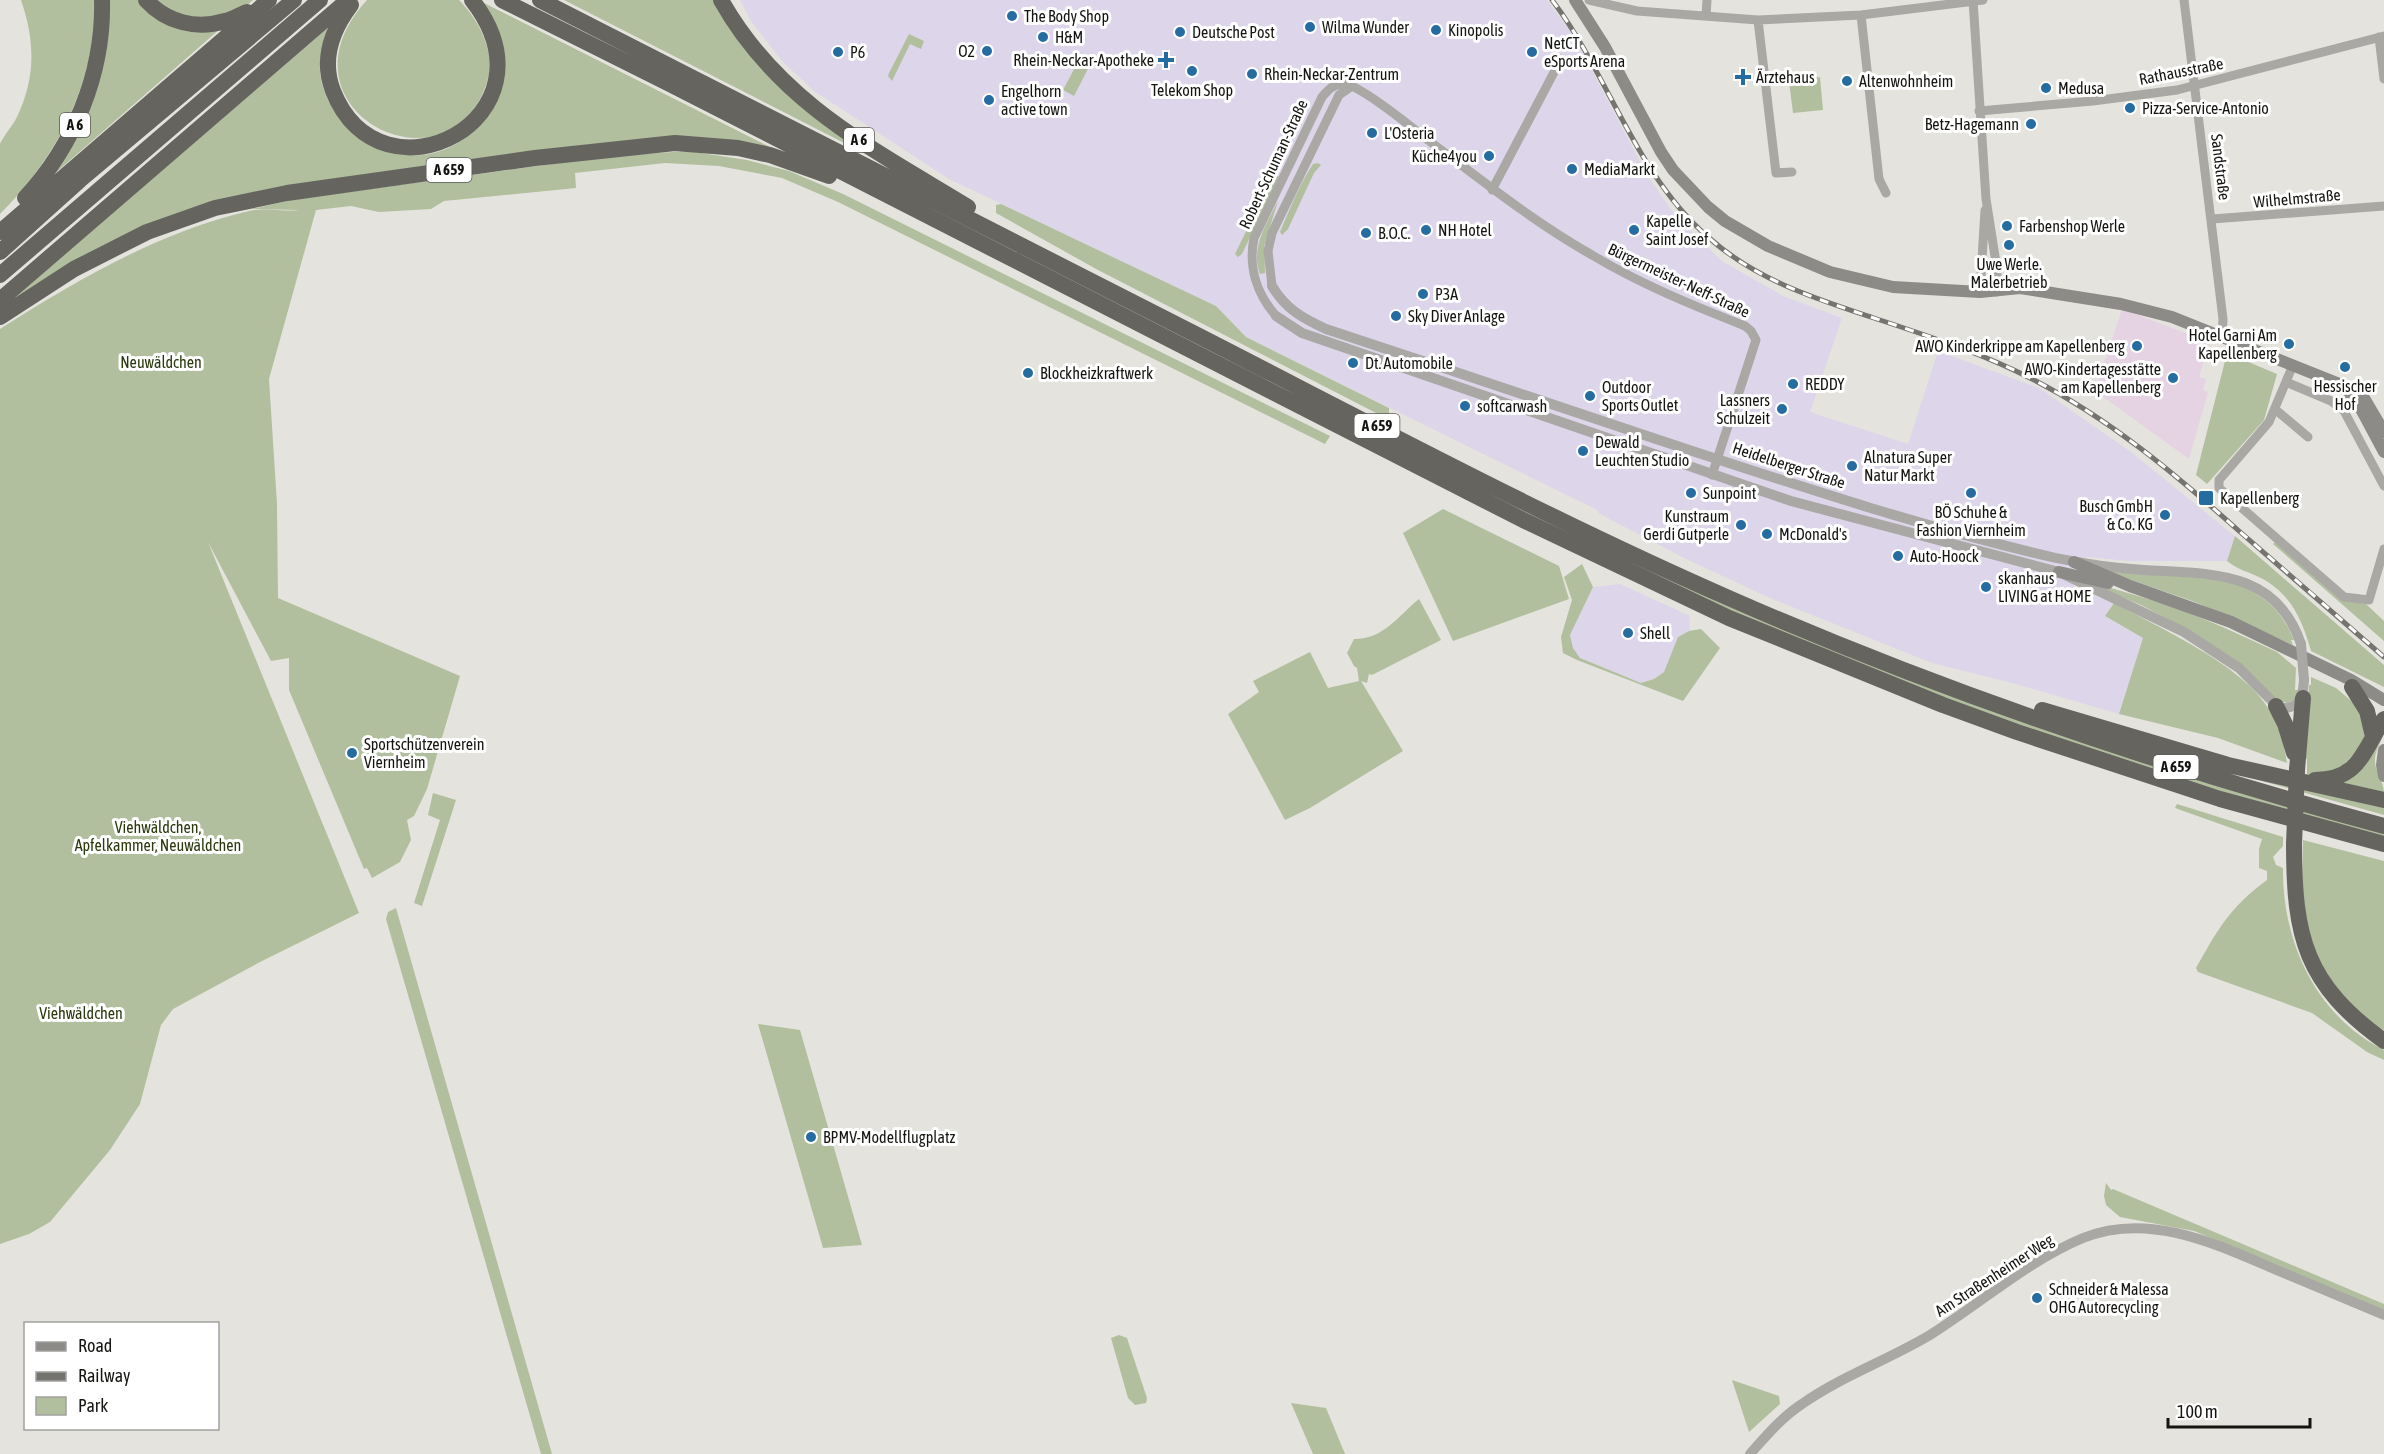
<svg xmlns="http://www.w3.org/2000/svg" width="2384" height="1454" viewBox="0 0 2384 1454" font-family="'Asap Condensed',sans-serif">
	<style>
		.commercial { fill: #ddd5ea }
		.education { fill: #e5d3e3 }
		.green { fill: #b1bf9e }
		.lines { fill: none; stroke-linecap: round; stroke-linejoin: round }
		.minor { stroke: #a9a8a5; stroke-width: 9 }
		.tertiary { stroke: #a9a8a5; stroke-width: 10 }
		.secondary { stroke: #8c8b87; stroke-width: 12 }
		.motorway { stroke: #66645f; stroke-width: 16 }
		.rail-casing { stroke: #75746f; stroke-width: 5 }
		.rail { stroke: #fff; stroke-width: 3; stroke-dasharray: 9; stroke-linecap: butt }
		.tertiary-bridge { stroke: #a9a8a5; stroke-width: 10 }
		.motorway-bridge { stroke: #66645f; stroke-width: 16 }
		.poi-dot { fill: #256ca0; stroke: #fff; stroke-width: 2 }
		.labels { text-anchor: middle; stroke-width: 6; stroke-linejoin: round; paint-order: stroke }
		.shield { fill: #fff; stroke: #5a5a58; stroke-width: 1.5 }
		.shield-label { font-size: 15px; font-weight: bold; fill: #141411 }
		.poi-label { font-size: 16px; fill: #141411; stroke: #fff; text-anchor: start }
		.street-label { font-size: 16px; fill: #141411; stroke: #fff }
		.park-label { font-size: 16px; fill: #2b390d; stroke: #fff }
	</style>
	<rect width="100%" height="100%" fill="#e5e3dd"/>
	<path class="commercial" d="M 740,0 L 1547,0 L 1574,36 L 1647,175 L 1675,215 L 1722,261 L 1783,296 L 1842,318 L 1810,412 L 1908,444 L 1938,351 L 2039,388 L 2131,452 L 2235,536 L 2227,561 L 2130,561 L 2086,557 L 2074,587 L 2114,603 L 2106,617 L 2143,638 L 2119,714 L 2012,683 L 1932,663 L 1770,598 L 1684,558 L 1600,514 L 1597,510 L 1246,337 L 1216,306 L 949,179 L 814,91 L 782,61 L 751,21 Z
		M 1620,584 L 1690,616 L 1689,631 L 1678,637 L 1664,672 L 1654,679 L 1641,683 L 1580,658 L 1573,649 L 1570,635 L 1593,587 Z"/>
	<path class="education" d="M 2122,309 L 2209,342 L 2199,377 L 2206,379 L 2203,390 L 2208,392 L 2189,459 L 2095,391 Z"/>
	<path class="green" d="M 21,0 L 253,0 L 52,176 L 51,174 C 67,149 82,123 92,95 C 101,73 104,46 107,22 L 95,22 C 87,98 53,161 0,214 C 0,201 0,154 0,144 C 2,138 13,125 17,117 C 36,77 35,41 21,0 Z
		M 367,0 L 459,0 C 478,19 495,50 488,78 C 455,203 266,111 367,0 Z
		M 564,0 L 716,0 L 734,31 L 895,169 Z
		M 482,2 L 786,155 L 718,140 L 189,211 L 0,309 L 329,27 C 325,40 320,52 320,65 C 319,86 330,108 344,123 C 355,136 366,140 382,146 C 390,150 399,154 408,155 C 464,161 514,101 503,47 C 500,30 492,16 482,2 Z
		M 909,34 L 924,41 L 921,49 L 910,44 L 892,81 L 888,76 L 889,73 Z
		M 1081,56 L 1092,61 L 1074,96 L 1063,90 Z
		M 1820,77 L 1823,110 L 1793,113 L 1789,81 Z
		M 688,151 L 747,160 L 789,171 L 843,194 L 1330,436 L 1325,444 L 838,202 L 782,178 L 719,166 L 665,163 L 575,173 L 576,188 L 444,201 L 431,209 L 379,212 L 351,206 L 316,210 L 269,379 L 277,504 L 278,598 L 460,676 L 427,789 L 414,816 L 407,820 L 411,840 L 400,862 L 372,878 L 367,868 L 364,869 L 289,690 L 289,658 L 271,661 L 208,542 L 359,913 L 260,962 L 173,1009 L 161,1025 L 140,1104 L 110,1150 L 50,1222 L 29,1234 L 0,1244 L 0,329 C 77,280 159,232 249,211 C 264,207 283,212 299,210 L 252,209 L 296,199 L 611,156 Z
		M 1318,163 L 1321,165 L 1314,173 L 1288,229 L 1282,235 L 1280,232 C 1290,209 1299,185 1313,164 Z
		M 1274,174 L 1279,177 L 1242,254 L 1238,257 L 1235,254 Z
		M 1278,201 L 1264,246 L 1265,273 L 1260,274 C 1250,248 1267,223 1278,201 Z
		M 1001,204 L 1216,306 L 1246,337 L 1389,408 L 1389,416 L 1384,417 L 1098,270 L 996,213 L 996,205 Z
		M 2227,353 L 2277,374 L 2264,420 L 2207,484 L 2196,475 Z
		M 1363,427 L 1719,602 L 2384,833 L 2384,838 L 2231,795 L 1988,715 L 1718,605 L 1527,514 Z
		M 1443,509 L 1559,566 L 1569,599 L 1453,641 L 1403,533 Z
		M 2235,536 L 2384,665 L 2384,687 L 2311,651 C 2302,619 2291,594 2261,578 C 2249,572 2238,570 2227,561 Z
		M 2275,542 L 2343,600 L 2366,604 L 2384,621 L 2384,641 L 2273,544 Z
		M 1582,564 L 1593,587 L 1570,635 L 1573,648 L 1580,658 L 1641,683 L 1654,679 L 1664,672 L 1678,637 L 1689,631 L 1701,629 L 1720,648 L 1683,701 L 1577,660 L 1563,653 L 1561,637 L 1572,600 L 1564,577 Z
		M 2102,570 L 2223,580 C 2258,590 2280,606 2294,640 L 2291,640 L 2293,645 L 2195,602 Z
		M 2091,582 L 2175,607 L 2225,628 L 2277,652 L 2296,668 L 2295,690 L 2298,690 L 2298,697 L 2288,703 L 2277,701 C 2246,662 2186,628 2141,605 C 2126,598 2103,592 2091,582 Z
		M 1419,599 L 1441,640 L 1372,675 L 1369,674 L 1367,683 L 1361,681 L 1403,751 L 1310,808 L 1285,820 L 1228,714 L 1259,692 L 1253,681 L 1310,652 L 1328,688 L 1359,681 L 1357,668 L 1354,666 L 1347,653 L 1354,639 C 1384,639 1398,616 1419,599 Z
		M 2114,603 C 2159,628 2244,665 2270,711 C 2280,728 2284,744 2287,763 L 2218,738 L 2119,714 L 2143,638 L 2105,616 Z
		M 2311,677 L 2336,688 L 2361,709 L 2365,742 L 2336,773 L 2307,775 L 2307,759 L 2305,758 L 2309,685 L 2311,685 Z
		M 2384,729 C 2384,739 2376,747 2375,758 C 2374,771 2383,780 2384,792 L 2343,783 Z
		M 2191,761 L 2384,804 L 2384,815 Z
		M 433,793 L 456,800 L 422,906 L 414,903 L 440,820 L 428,815 Z
		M 2177,804 L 2283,837 L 2283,846 L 2273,857 L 2276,865 L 2283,868 C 2282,942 2316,1016 2384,1050 L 2384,1060 L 2367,1052 L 2312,1013 L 2198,972 L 2196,968 C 2218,929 2230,907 2267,880 L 2267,871 L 2259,868 L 2259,849 L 2262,839 L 2175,808 Z
		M 2303,840 L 2384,861 L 2384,1030 C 2342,1011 2306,951 2303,906 C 2301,884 2303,862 2303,840 Z
		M 396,908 L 552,1454 L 541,1454 L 386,919 L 388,912 Z
		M 758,1024 L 800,1030 L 862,1245 L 823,1248 Z
		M 2106,1183 L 2111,1190 L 2113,1189 L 2384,1304 L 2384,1311 L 2194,1231 L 2120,1217 L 2106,1205 L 2104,1196 Z
		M 1119,1335 L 1127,1338 L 1147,1398 L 1146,1403 L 1135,1405 L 1128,1398 L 1111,1338 Z
		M 1732,1380 L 1779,1396 L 1780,1404 L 1749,1432 Z
		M 1291,1403 L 1326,1408 L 1345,1454 L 1313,1454 Z"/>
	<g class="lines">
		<path class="minor" d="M 1589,0 L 1637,11 L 1758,20 L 1861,15 L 1983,0
			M 1973,0 L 1986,199 L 1997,269 L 1996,292
			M 2184,0 L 2223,319 L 2222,337
			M 1861,15 L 1879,179 L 1886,193
			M 1706,16 L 1707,0
			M 1758,20 L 1776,173 L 1792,172
			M 2379,37 L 2384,79
			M 1979,111 L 2093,101 L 2177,90 L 2384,36
			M 1492,190 L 1561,59
			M 2212,219 L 2384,206
			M 1272,286 L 1268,251 L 1272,233 L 1339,95 L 1352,86
			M 1980,292 L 1985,210
			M 1276,316 C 1257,294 1248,267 1254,238 L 1322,97 C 1328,90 1334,83 1345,84 C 1361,86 1409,125 1424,137 C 1479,178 1532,221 1592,255 C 1640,284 1692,305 1745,326 L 1751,331 L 1756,340 L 1712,475
			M 2293,365 L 2269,422 L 2219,480 L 2219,488 L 2344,597 L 2369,600 L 2384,549
			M 2286,382 L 2331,401 L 2344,411 L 2384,486
			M 2276,410 L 2308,437"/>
		<path class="tertiary" d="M 1272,286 C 1286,309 1302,318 1326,329 C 1437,366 1548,402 1659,440 C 1790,483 1921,527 2056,558 C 2085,564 2114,568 2144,570 C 2209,574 2276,569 2301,644
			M 1276,316 L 1302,333 L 1791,501 L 2059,572 L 2184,632 L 2239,668 L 2279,708 C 2299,710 2303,697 2304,680
			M 1750,1454 C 1766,1436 1782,1417 1802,1404 C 1842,1376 1888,1360 1930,1335 C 1981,1303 2028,1261 2083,1238 C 2150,1211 2218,1245 2279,1271 C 2314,1286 2349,1300 2384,1315"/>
		<path class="secondary" d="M 1575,0 L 1605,47 L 1661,152 L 1673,170 L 1708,207 L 1725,221 L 1768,246 L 1830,272 L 1893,287 L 1980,292 L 2020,288 L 2121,304 L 2172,317 L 2352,389 L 2364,398 L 2384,432
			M 2344,389 L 2361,409 L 2384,452
			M 2074,562 L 2130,586 L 2231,622 L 2351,680 L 2384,700
			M 2059,572 L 2108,583
			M 2384,750 L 2382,765 L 2384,776"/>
		<path class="motorway" d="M 146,0 C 166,22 196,30 225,21 C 233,19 239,15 247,12
			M 502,0 L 670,84 L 1523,520 L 1729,618 L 1943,705 L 2017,732 L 2220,799 L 2384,844
			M 540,0 C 758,111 975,222 1193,333 C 1371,424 1548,519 1731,599 C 1943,692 2161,766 2384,826
			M 721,0 C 778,102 873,149 968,207
			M 351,5 C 332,30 321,60 333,91 C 381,212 564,118 472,0
			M 25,198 C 74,145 104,73 102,0
			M 0,232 L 269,0
			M 0,252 L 80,180 L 294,0
			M 0,275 L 320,0
			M 0,300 L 348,0
			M 0,317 L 74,269 L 147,232 L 215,208 L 287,193 L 535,158 L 675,143 L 738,148 L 770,155 L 829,176
			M 2352,687 L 2367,711 L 2373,737
			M 2276,706 L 2285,724 L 2294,753
			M 2042,710 L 2228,765 L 2384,800
			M 2297,770 L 2303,698
			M 2315,780 C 2360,780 2363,750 2384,719
			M 2294,844 C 2294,937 2305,984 2384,1041"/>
		<g class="rail-casing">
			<path id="rail" d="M 1552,0 C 1609,75 1635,174 1708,237 C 1756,280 1814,298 1874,318 C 1928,336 1982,353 2032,379 C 2110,419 2174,473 2239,531 C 2288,573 2336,615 2384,657"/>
		</g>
		<use href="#rail" class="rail"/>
		<path class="tertiary-bridge" d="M 2301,644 L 2304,680"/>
		<path class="motorway-bridge" d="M 2294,844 L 2297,770"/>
	</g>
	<g class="poi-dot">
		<circle cx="1012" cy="16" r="6"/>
		<circle cx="1310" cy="27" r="6"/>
		<circle cx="1436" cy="30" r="6"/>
		<circle cx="1180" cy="32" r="6"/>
		<circle cx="1043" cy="37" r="6"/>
		<circle cx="987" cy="51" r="6"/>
		<circle cx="838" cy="52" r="6"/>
		<circle cx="1532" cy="52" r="6"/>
		<path d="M1163 51h6v6h6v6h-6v6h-6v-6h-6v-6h6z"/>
		<circle cx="1192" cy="71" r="6"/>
		<circle cx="1252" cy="74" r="6"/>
		<path d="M1740 68h6v6h6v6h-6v6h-6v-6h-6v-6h6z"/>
		<circle cx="1847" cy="81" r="6"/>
		<circle cx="2046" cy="88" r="6"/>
		<circle cx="989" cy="100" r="6"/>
		<circle cx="2130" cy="108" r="6"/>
		<circle cx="2031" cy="124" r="6"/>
		<circle cx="1372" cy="133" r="6"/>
		<circle cx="1489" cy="156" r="6"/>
		<circle cx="1572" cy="169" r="6"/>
		<circle cx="2007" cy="226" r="6"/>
		<circle cx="1426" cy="230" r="6"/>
		<circle cx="1634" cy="230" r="6"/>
		<circle cx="1366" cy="233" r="6"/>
		<circle cx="2009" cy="245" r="6"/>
		<circle cx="1423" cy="294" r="6"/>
		<circle cx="1396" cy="316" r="6"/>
		<circle cx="2289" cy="344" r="6"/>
		<circle cx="2137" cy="346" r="6"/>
		<circle cx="1353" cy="363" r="6"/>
		<circle cx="2345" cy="367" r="6"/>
		<circle cx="1028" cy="373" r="6"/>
		<circle cx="2173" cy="378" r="6"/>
		<circle cx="1793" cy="384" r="6"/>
		<circle cx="1590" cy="396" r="6"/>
		<circle cx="1465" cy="406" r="6"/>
		<circle cx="1782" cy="409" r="6"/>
		<circle cx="1583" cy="451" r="6"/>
		<circle cx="1852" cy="466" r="6"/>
		<circle cx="1691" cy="493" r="6"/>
		<circle cx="1971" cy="493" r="6"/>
		<rect x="2198" y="490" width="16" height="16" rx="3"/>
		<circle cx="2165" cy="515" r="6"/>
		<circle cx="1741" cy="525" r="6"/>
		<circle cx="1767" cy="534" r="6"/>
		<circle cx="1898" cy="556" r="6"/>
		<circle cx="1986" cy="587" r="6"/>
		<circle cx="1628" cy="633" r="6"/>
		<circle cx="352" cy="753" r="6"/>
		<circle cx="811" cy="1137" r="6"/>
		<circle cx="2037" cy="1298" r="6"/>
	</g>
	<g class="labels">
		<g class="shield">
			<rect x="60" y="113" width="30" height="24" rx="4.5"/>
			<rect x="844" y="128" width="30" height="24" rx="4.5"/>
			<rect x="426.5" y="158" width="45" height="24" rx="4.5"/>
			<rect x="1354.5" y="414" width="45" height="24" rx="4.5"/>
			<rect x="2153.5" y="755" width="45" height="24" rx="4.5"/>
		</g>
		<g class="shield-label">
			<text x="75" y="130">A 6</text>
			<text x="859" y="145">A 6</text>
			<text x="449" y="175">A 659</text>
			<text x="1377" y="431">A 659</text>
			<text x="2176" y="772">A 659</text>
		</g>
		<g class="poi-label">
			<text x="1024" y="22">The Body Shop</text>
			<text x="1322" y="33">Wilma Wunder</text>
			<text x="1448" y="36">Kinopolis</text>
			<text x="1192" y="38">Deutsche Post</text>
			<text x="1055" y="43">H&amp;M</text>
			<text x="1544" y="49">NetCT<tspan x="1544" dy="18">eSports Arena</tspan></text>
			<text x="975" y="57" text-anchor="end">O2</text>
			<text x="850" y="58">P6</text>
			<text x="1154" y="66" text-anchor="end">Rhein-Neckar-Apotheke</text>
			<text x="1264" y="80">Rhein-Neckar-Zentrum</text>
			<text x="1756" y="83">Ärztehaus</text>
			<text x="1859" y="87">Altenwohnheim</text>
			<text x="2058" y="94">Medusa</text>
			<text x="1192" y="96" text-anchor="middle">Telekom Shop</text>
			<text x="1001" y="97">Engelhorn<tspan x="1001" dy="18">active town</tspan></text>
			<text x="2142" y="114">Pizza-Service-Antonio</text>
			<text x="2019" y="130" text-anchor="end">Betz-Hagemann</text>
			<text x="1384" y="139">L'Osteria</text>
			<text x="1477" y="162" text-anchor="end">Küche4you</text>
			<text x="1584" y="175">MediaMarkt</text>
			<text x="1646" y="227">Kapelle<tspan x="1646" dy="18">Saint Josef</tspan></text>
			<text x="2019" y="232">Farbenshop Werle</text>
			<text x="1438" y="236">NH Hotel</text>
			<text x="1378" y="239">B.O.C.</text>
			<text x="2009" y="270" text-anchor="middle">Uwe Werle.<tspan x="2009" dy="18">Malerbetrieb</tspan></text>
			<text x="1435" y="300">P3A</text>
			<text x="1408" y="322">Sky Diver Anlage</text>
			<text x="2277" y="341" text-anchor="end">Hotel Garni Am<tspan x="2277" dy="18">Kapellenberg</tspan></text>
			<text x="2125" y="352" text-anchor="end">AWO Kinderkrippe am Kapellenberg</text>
			<text x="1365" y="369">Dt. Automobile</text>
			<text x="2161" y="375" text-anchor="end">AWO-Kindertagesstätte<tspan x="2161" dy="18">am Kapellenberg</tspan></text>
			<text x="1040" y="379">Blockheizkraftwerk</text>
			<text x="1805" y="390">REDDY</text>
			<text x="2345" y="392" text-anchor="middle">Hessischer<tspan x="2345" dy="18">Hof</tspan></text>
			<text x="1602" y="393">Outdoor<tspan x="1602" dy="18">Sports Outlet</tspan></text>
			<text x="1770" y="406" text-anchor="end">Lassners<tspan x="1770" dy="18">Schulzeit</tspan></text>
			<text x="1477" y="412">softcarwash</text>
			<text x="1595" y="448">Dewald<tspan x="1595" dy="18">Leuchten Studio</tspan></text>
			<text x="1864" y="463">Alnatura Super<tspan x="1864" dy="18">Natur Markt</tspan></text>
			<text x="1703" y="499">Sunpoint</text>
			<text x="2220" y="504">Kapellenberg</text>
			<text x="2153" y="512" text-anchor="end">Busch GmbH<tspan x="2153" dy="18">&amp; Co. KG</tspan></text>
			<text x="1971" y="518" text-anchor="middle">BÖ Schuhe &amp;<tspan x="1971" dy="18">Fashion Viernheim</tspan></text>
			<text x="1729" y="522" text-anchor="end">Kunstraum<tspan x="1729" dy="18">Gerdi Gutperle</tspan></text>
			<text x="1779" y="540">McDonald's</text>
			<text x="1910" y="562">Auto-Hoock</text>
			<text x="1998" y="584">skanhaus<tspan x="1998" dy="18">LIVING at HOME</tspan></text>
			<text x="1640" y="639">Shell</text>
			<text x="364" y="750">Sportschützenverein<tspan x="364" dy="18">Viernheim</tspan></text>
			<text x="823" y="1143">BPMV-Modellflugplatz</text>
			<text x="2049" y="1295">Schneider &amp; Malessa<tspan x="2049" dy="18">OHG Autorecycling</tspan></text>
		</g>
		<g class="street-label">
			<text transform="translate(2181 71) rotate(-11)" y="6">Rathausstraße</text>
			<text transform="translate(1273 164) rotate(-65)" y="6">Robert-Schuman-Straße</text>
			<text transform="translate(2221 167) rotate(83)" y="6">Sandstraße</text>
			<text transform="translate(2297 198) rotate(-5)" y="6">Wilhelmstraße</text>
			<text transform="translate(1679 280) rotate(25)" y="6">Bürgermeister-Neff-Straße</text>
			<text transform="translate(1789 465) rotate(18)" y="6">Heidelberger Straße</text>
			<text transform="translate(1994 1275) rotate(-33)" y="6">Am Straßenheimer Weg</text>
		</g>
		<g class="park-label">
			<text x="161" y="368">Neuwäldchen</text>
			<text x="158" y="833">Viehwäldchen,<tspan x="158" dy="18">Apfelkammer, Neuwäldchen</tspan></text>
			<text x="81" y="1019">Viehwäldchen</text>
		</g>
	</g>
	<rect x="24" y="1322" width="195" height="108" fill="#ffffff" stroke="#a1a1a0" stroke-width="1.5"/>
	<rect x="36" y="1342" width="30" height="9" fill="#8c8b87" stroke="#a1a1a0" stroke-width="1.5"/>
	<text x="78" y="1352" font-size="18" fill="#141411">Road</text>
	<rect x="36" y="1372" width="30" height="9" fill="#75746f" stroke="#a1a1a0" stroke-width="1.5"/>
	<text x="78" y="1382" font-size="18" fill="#141411">Railway</text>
	<rect x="36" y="1397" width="30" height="18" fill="#b1bf9e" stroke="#a1a1a0" stroke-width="1.5"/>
	<text x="78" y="1412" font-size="18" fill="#141411">Park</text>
	<path d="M2168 1418v9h142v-9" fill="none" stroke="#141411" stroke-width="3"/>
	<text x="2177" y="1418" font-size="18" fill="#141411" stroke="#ffffff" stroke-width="4.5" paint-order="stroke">100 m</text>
</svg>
